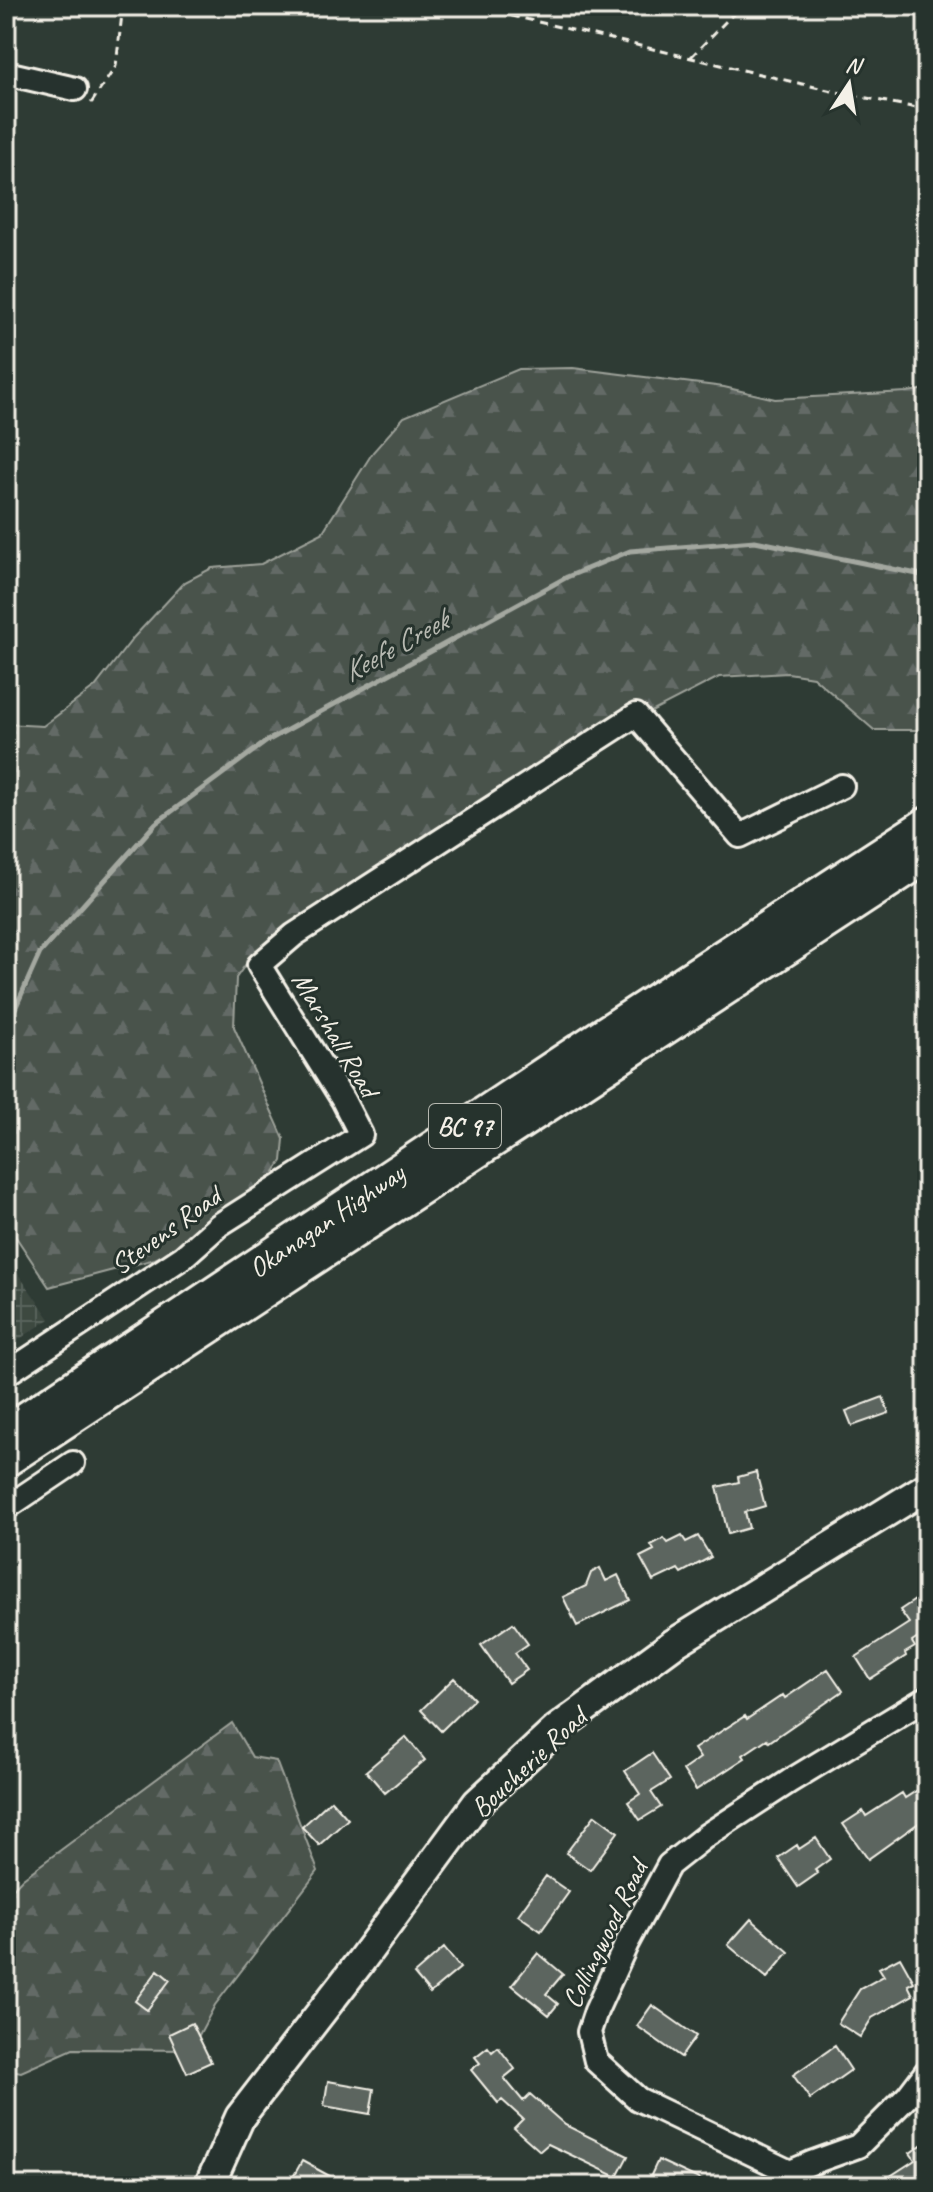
<svg xmlns="http://www.w3.org/2000/svg" width="933" height="2192" viewBox="0 0 933 2192" font-family="Caveat,sans-serif">
	<style>
		.industrial { fill: url(#industrial-grid) }
		.forest { fill: url(#forest-firs); stroke: #9ea29a; stroke-width: 2 }
		.lines { fill: none; stroke-linecap: round; stroke-linejoin: round }
		.stream { stroke: #a4a8a0; stroke-width: 5 }
		.building { fill: #5c655e; stroke: #f4f1e8; stroke-width: 2 }
		.minor-casing { stroke: #f4f1e8; stroke-width: 28 }
		.major-casing { stroke: #f4f1e8; stroke-width: 34 }
		.highway-casing { stroke: #f4f1e8; stroke-width: 38 }
		.path { stroke: #f4f1e8; stroke-width: 3; stroke-dasharray: 8 6; stroke-linecap: butt }
		.minor { stroke: #26332d; stroke-width: 22 }
		.major { stroke: #26332d; stroke-width: 28 }
		.highway { stroke: #26332d; stroke-width: 32 }
		.labels { text-anchor: middle; stroke-width: 6; stroke-linejoin: round; paint-order: stroke }
		.shield { fill: #26332d; stroke: #b6b8b0; stroke-width: 2 }
		.shield-label { font-size: 26px; font-weight: bold; fill: #f4f1e8 }
		.street-label { font-size: 28px; fill: #f4f1e8; stroke: #26332d }
		.water-label { font-size: 30px; font-style: italic; fill: #b8bab2; stroke: #26332d }
	</style>
	<defs>
		<pattern id="industrial-grid" width="8" height="8" patternUnits="userSpaceOnUse" patternTransform="scale(2)"><rect width="8" height="8" fill="#3c4841"/><path d="M0 4h8M4 0v8" fill="none" stroke="#59635c"/></pattern>
		<pattern id="forest-firs" width="22" height="20" patternUnits="userSpaceOnUse" patternTransform="scale(2)"><rect width="22" height="20" fill="#48524c"/><path d="M5 1l3.5 6h-7zM16 11l3.5 6h-7z" fill="#636b66"/></pattern>
	</defs>
	<rect width="100%" height="100%" fill="#2e3b34"/>
	<filter id="ink" filterUnits="userSpaceOnUse"><feTurbulence type="fractalNoise" baseFrequency=".0125" numOctaves="2"/><feDisplacementMap in="SourceGraphic" scale="16" xChannelSelector="R" yChannelSelector="G"/><feConvolveMatrix kernelMatrix="1 2 1 2 8 2 1 2 1" color-interpolation-filters="sRGB"/></filter>
	<g filter="url(#ink)">
		<path class="industrial" d="M 6,1257 L 50,1319 L 6,1348 Z"/>
		<path class="forest" d="M 573,368 L 724,387 L 775,399 L 907,392 L 927,389 L 927,730 L 874,730 L 813,677 L 788,673 L 719,677 L 653,711 L 308,928 L 255,951 L 236,978 L 234,1027 L 284,1139 L 282,1161 L 248,1213 L 155,1259 L 49,1287 L 6,1222 L 6,724 L 43,726 L 95,687 L 134,637 L 185,582 L 212,568 L 261,564 L 322,533 L 373,452 L 404,417 L 519,369 Z
			M 232,1723 L 252,1757 L 276,1761 L 318,1871 L 215,2005 L 191,2050 L 73,2049 L 21,2072 L 6,2069 L 6,1896 L 23,1878 Z"/>
		<g class="lines">
			<path class="stream" d="M 6,1029 L 40,953 L 156,823 L 267,741 L 567,577 L 630,551 L 755,541 L 927,576"/>
		</g>
		<path class="building" d="M 883,1397 L 889,1413 L 852,1426 L 846,1411 Z
			M 756,1472 L 765,1506 L 745,1512 L 749,1528 L 728,1534 L 717,1487 L 739,1482 L 738,1477 Z
			M 682,1536 L 686,1542 L 698,1536 L 711,1557 L 681,1573 L 678,1569 L 653,1581 L 640,1557 L 654,1550 L 651,1545 L 664,1538 L 668,1543 Z
			M 600,1568 L 606,1581 L 618,1575 L 630,1600 L 577,1626 L 563,1597 L 586,1586 L 591,1573 Z
			M 927,1592 L 927,1632 L 912,1642 L 915,1647 L 905,1653 L 906,1656 L 870,1679 L 856,1657 L 909,1623 L 900,1610 Z
			M 513,1623 L 528,1644 L 515,1653 L 527,1670 L 508,1683 L 481,1645 Z
			M 828,1669 L 843,1691 L 769,1742 L 767,1739 L 743,1755 L 745,1758 L 696,1790 L 683,1770 L 700,1758 L 694,1749 L 745,1716 L 747,1719 L 783,1695 L 785,1698 Z
			M 454,1678 L 474,1699 L 441,1731 L 421,1710 Z
			M 406,1737 L 425,1760 L 385,1793 L 366,1771 Z
			M 652,1753 L 670,1780 L 651,1792 L 661,1807 L 640,1820 L 628,1802 L 640,1794 L 625,1771 Z
			M 927,1784 L 927,1817 L 868,1859 L 843,1824 L 863,1811 L 866,1816 L 902,1793 L 905,1798 Z
			M 331,1800 L 348,1819 L 319,1845 L 302,1827 Z
			M 595,1815 L 618,1832 L 590,1870 L 566,1853 Z
			M 816,1838 L 830,1859 L 815,1870 L 818,1873 L 798,1887 L 778,1858 L 797,1845 L 799,1849 Z
			M 546,1876 L 569,1892 L 541,1931 L 518,1915 Z
			M 751,1919 L 789,1952 L 767,1978 L 728,1945 Z
			M 444,1948 L 460,1968 L 430,1993 L 414,1974 Z
			M 538,1953 L 563,1974 L 546,1994 L 558,2004 L 549,2015 L 512,1985 Z
			M 900,1957 L 914,1982 L 908,1985 L 913,1995 L 872,2018 L 860,2037 L 838,2023 L 860,1989 L 884,1976 L 879,1968 Z
			M 158,1970 L 170,1980 L 147,2010 L 135,2001 Z
			M 652,2005 L 696,2036 L 681,2057 L 637,2026 Z
			M 192,2023 L 211,2062 L 187,2073 L 169,2034 Z
			M 835,2046 L 851,2070 L 810,2099 L 793,2075 Z
			M 488,2047 L 492,2052 L 498,2047 L 515,2069 L 504,2078 L 523,2101 L 530,2094 L 565,2125 L 628,2156 L 617,2177 L 548,2144 L 540,2151 L 514,2128 L 523,2119 L 502,2100 L 498,2103 L 471,2070 L 480,2063 L 475,2057 Z
			M 328,2081 L 374,2089 L 370,2114 L 324,2106 Z
			M 927,2141 L 927,2186 L 875,2186 L 915,2160 L 910,2153 Z
			M 658,2160 L 714,2186 L 646,2186 Z
			M 302,2161 L 348,2186 L 288,2186 Z"/>
		<g class="lines">
			<g class="minor-casing">
				<path id="minor" d="M 6,73 L 75,89
					M 6,1374 L 183,1257 L 219,1225 L 361,1135 L 343,1100 L 259,965 L 294,935 L 636,715 L 740,836 L 842,786
					M 6,1508 L 73,1463
					M 790,2172 L 638,2099 L 596,2061 L 589,2032 L 596,2011 L 627,1943 L 669,1865 L 707,1835 L 790,1781 L 927,1698
					M 782,2186 L 790,2172 L 811,2163 L 858,2146 L 908,2096 L 927,2071"/>
			</g>
			<g class="major-casing">
				<path id="major" d="M 209,2186 L 240,2117 L 360,1962 L 477,1803 L 557,1729 L 673,1644 L 927,1487"/>
			</g>
			<g class="highway-casing">
				<path id="highway" d="M 6,1432 L 602,1035 L 927,824
					M 6,1460 L 927,856"/>
			</g>
			<path class="path" d="M 470,6 L 832,91 L 927,110
				M 691,57 L 731,16 L 747,6
				M 91,101 L 92,102 L 116,66 L 122,14 L 126,6"/>
			<use href="#minor" class="minor"/>
			<use href="#major" class="major"/>
			<use href="#highway" class="highway"/>
		</g>
	</g>
	<g class="labels">
		<rect class="shield" x="429" y="1104" width="72" height="44" rx="6"/>
		<g class="shield-label">
			<text x="465" y="1135">BC 97</text>
		</g>
		<g class="street-label">
			<text transform="translate(336 1034) rotate(59)" y="10">Marshall Road</text>
			<text transform="translate(326 1220) rotate(-34)" y="10">Okanagan Highway</text>
			<text transform="translate(165 1230) rotate(-36)" y="10">Stevens Road</text>
			<text transform="translate(528 1762) rotate(-43)" y="10">Boucherie Road</text>
			<text transform="translate(604 1934) rotate(-64)" y="10">Collingwood Road</text>
		</g>
		<g class="water-label">
			<text transform="translate(395 646) rotate(-29)" y="10">Keefe Creek</text>
		</g>
	</g>
	<rect width="933" height="2192" fill="none" stroke="#26332d" stroke-width="32"/>
	<rect x="16" y="16" width="901" height="2160" fill="none" stroke="#f4f1e8" stroke-width="3" filter="url(#ink)"/>
	<g transform="translate(849 84) rotate(12)" stroke="#26332d" stroke-width="6" paint-order="stroke">
	<path d="M0-6L14 30L0 20L-14 30Z" fill="#f4f1e8"/>
	<text y="-12" font-size="22" font-weight="bold" text-anchor="middle" fill="#f4f1e8">N</text>
	</g>
</svg>
